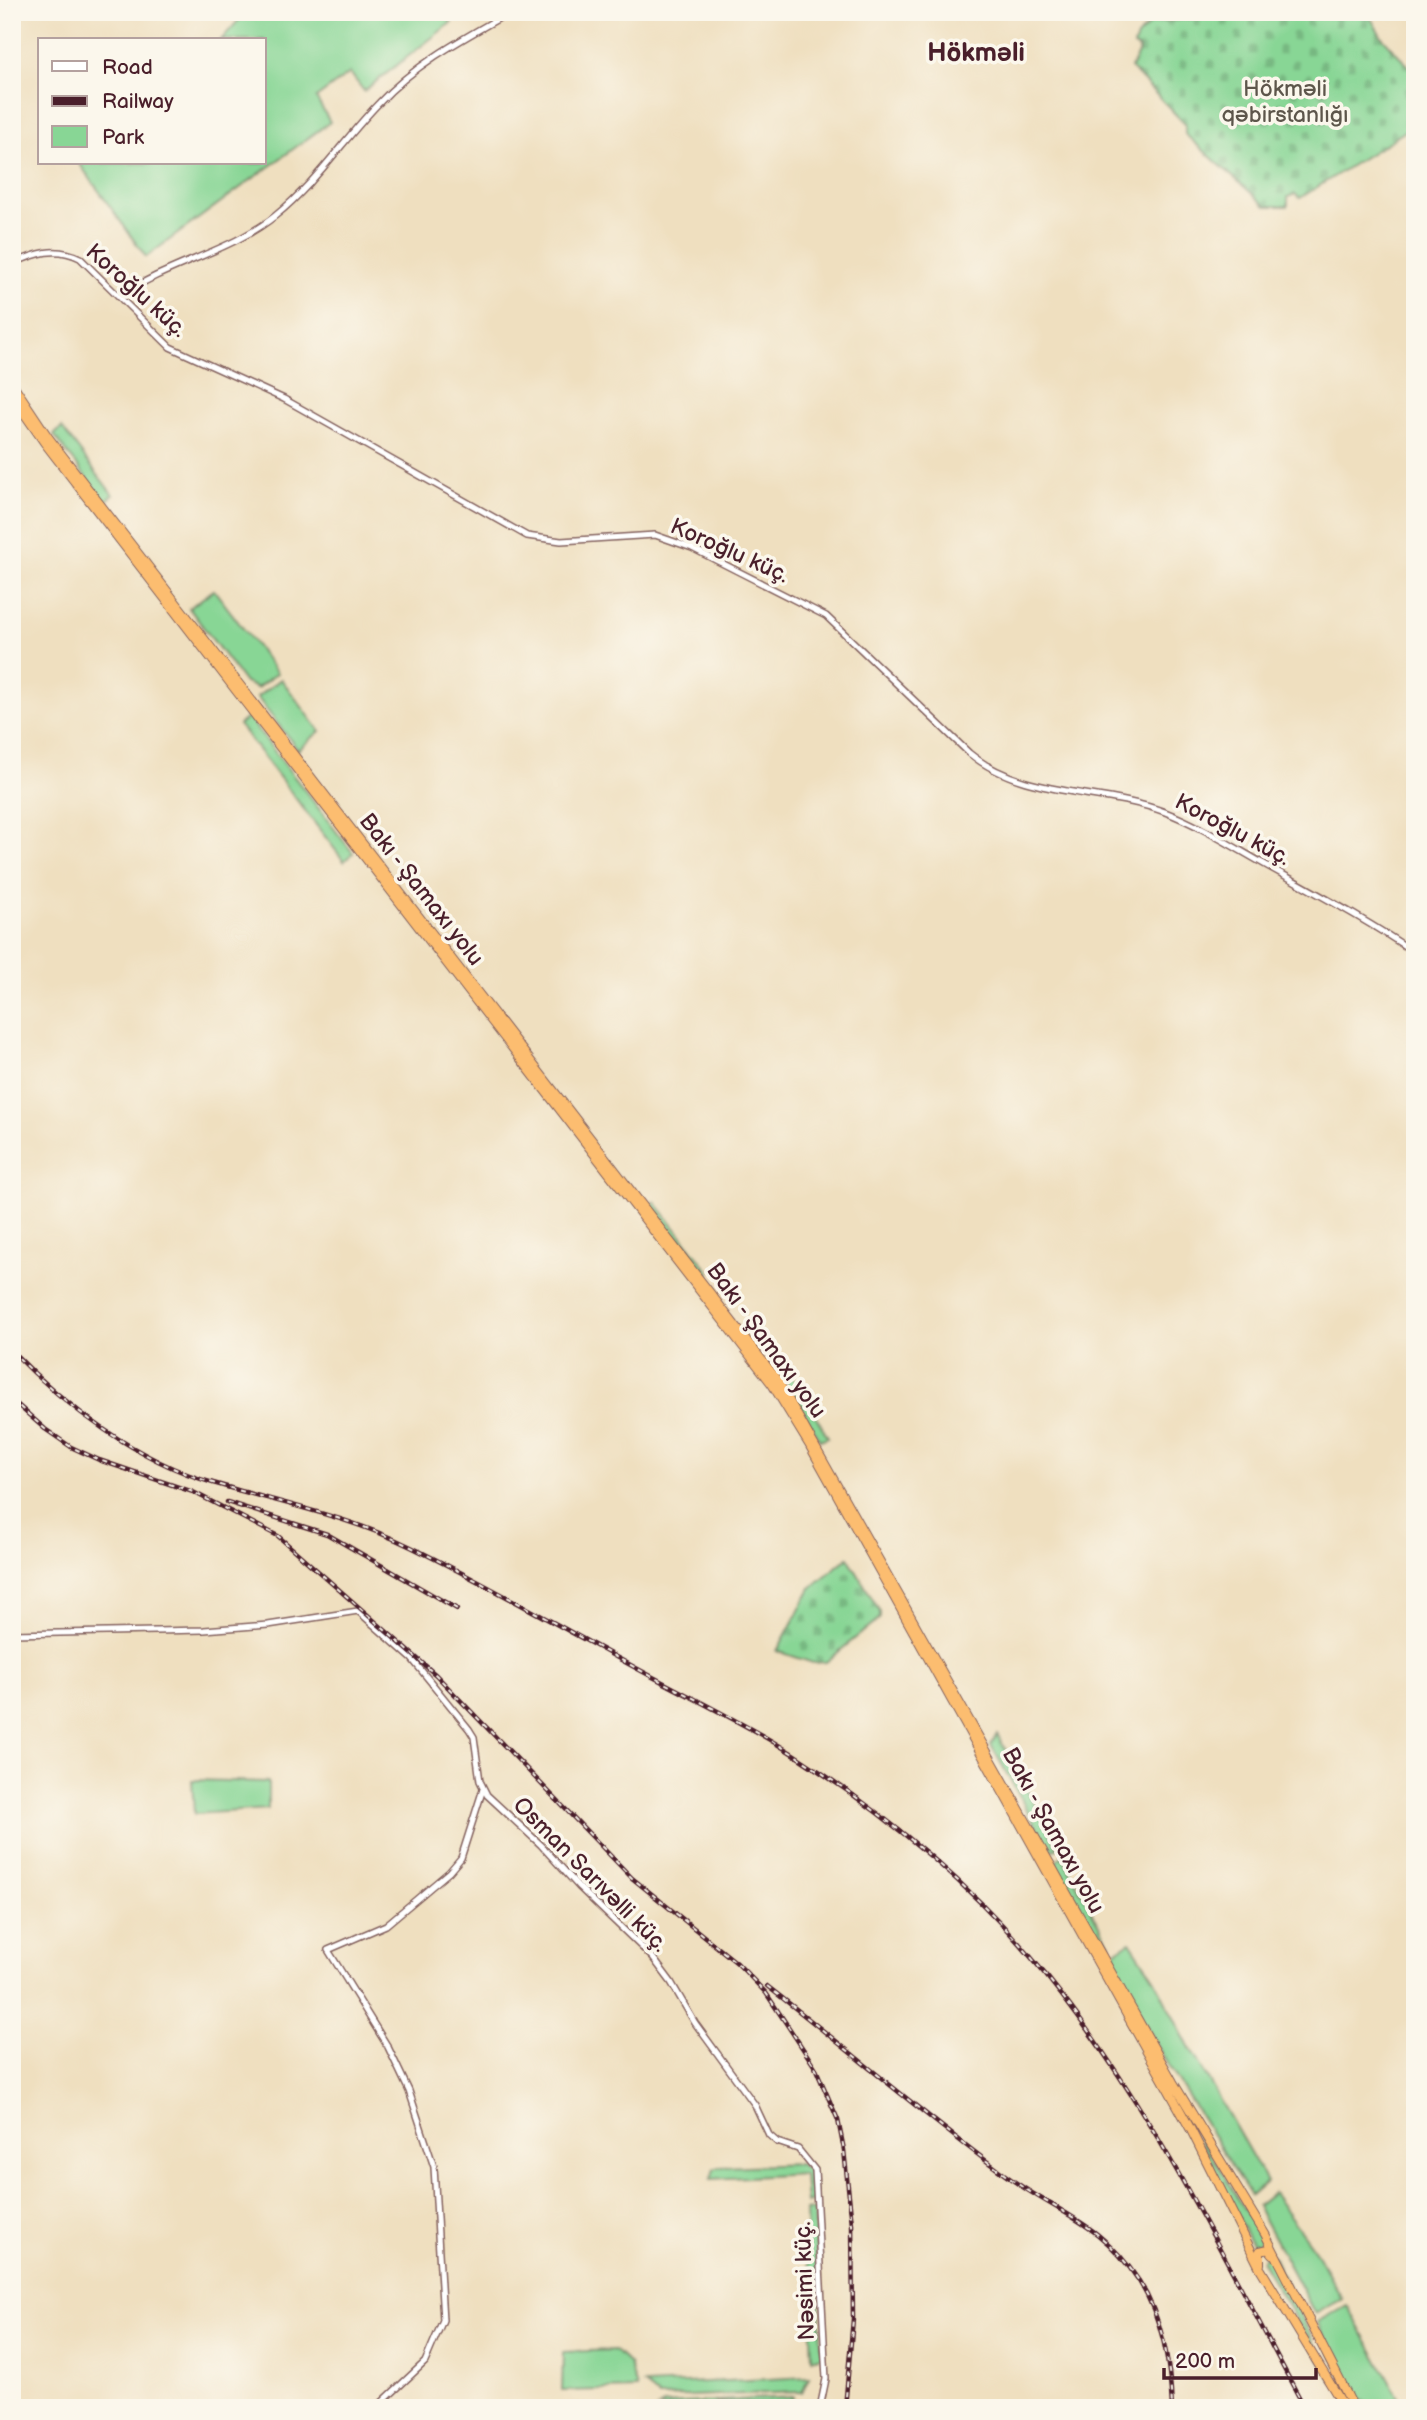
<svg xmlns="http://www.w3.org/2000/svg" width="1427" height="2420" viewBox="0 0 1427 2420" font-family="'Balsamiq Sans',sans-serif">
	<style>
		.green { fill: #88d695; stroke: #697a60; stroke-width: 2 }
		.cemetery { fill: url(#cemetery-stones); stroke: #697a60; stroke-width: 2 }
		.lines { fill: none; stroke-linecap: round; stroke-linejoin: round }
		.minor-casing { stroke: #84625f; stroke-width: 8 }
		.highway-casing { stroke: #84625f; stroke-width: 10 }
		.minor { stroke: #fff; stroke-width: 5 }
		.highway { stroke: #fcbd6f; stroke-width: 8 }
		.rail-casing { stroke: #4a1f2b; stroke-width: 4.5 }
		.rail { stroke: #fbf7ec; stroke-width: 2; stroke-dasharray: 5; stroke-linecap: butt }
		.labels { text-anchor: middle; stroke-width: 7; stroke-linejoin: round; paint-order: stroke }
		.park-label { font-size: 23px; fill: #5d564b; stroke: #fbf7ec }
		.street-label { font-size: 23px; fill: #4a1f2b; stroke: #fbf7ec }
		.quarter-label { font-size: 26px; font-weight: bold; fill: #4a1f2b; stroke: #fbf7ec }
	</style>
	<defs>
		<pattern id="cemetery-stones" width="16" height="16" patternUnits="userSpaceOnUse" patternTransform="scale(1.75)"><rect width="16" height="16" fill="#88d695"/><path d="M2 7V4a2 2 0 0 1 4 0v3zM10 15v-3a2 2 0 0 1 4 0v3z" fill="#77b781"/></pattern>
	</defs>
	<rect width="100%" height="100%" fill="#fbf7ec"/>
	<filter id="ink" filterUnits="userSpaceOnUse"><feTurbulence type="fractalNoise" baseFrequency=".0143" numOctaves="2"/><feDisplacementMap in="SourceGraphic" scale="14" xChannelSelector="R" yChannelSelector="G"/><feConvolveMatrix kernelMatrix="1 2 1 2 8 2 1 2 1" color-interpolation-filters="sRGB"/></filter>
	<filter id="wash" filterUnits="userSpaceOnUse"><feTurbulence type="fractalNoise" baseFrequency=".00686" numOctaves="4" result="noise"/><feDisplacementMap in="SourceGraphic" scale="28" xChannelSelector="R" yChannelSelector="G"/><feGaussianBlur stdDeviation="1.57" result="paint"/><feColorMatrix in="noise" values="0 0 0 0 0 0 0 0 0 0 0 0 0 0 0 0 0 1.4 0 .05"/><feComposite in="paint" operator="in"/></filter>
	<g filter="url(#wash)">
		<rect width="100%" height="100%" fill="#efdfbf"/>
		<path class="green" d="M 246,12 L 441,12 L 452,22 L 364,91 L 350,73 L 316,98 L 330,122 L 146,257 L 79,163 L 264,163 L 264,40 L 221,40 Z
			M 62,428 L 113,495 L 105,502 L 54,435 Z
			M 214,590 L 277,673 L 257,688 L 245,683 L 189,608 Z
			M 281,679 L 320,731 L 298,750 L 257,697 Z
			M 248,717 L 353,853 L 344,861 L 239,725 Z
			M 654,1201 L 710,1272 L 705,1275 L 651,1206 Z
			M 756,1327 L 803,1394 L 828,1437 L 820,1440 L 782,1376 L 750,1334 Z
			M 997,1734 L 1058,1848 L 1050,1851 L 991,1745 Z
			M 192,1780 L 268,1782 L 268,1809 L 194,1814 Z
			M 1062,1856 L 1110,1945 L 1107,1947 L 1100,1943 L 1055,1862 Z
			M 1130,1942 L 1155,1980 L 1182,2034 L 1267,2182 L 1251,2196 L 1165,2060 L 1111,1962 L 1112,1953 Z
			M 1184,2108 L 1258,2233 L 1261,2239 L 1258,2243 L 1253,2244 L 1248,2238 Z
			M 800,2164 L 813,2174 L 815,2201 L 806,2203 L 804,2174 L 711,2179 L 714,2169 L 720,2167 Z
			M 1273,2193 L 1319,2256 L 1342,2299 L 1315,2314 L 1257,2206 Z
			M 814,2210 L 822,2356 L 812,2359 L 806,2211 Z
			M 1266,2252 L 1273,2257 L 1333,2382 L 1262,2262 Z
			M 1347,2305 L 1405,2408 L 1368,2408 L 1364,2401 L 1353,2396 L 1317,2322 Z
			M 614,2350 L 629,2364 L 637,2389 L 562,2391 L 563,2352 Z
			M 809,2377 L 802,2392 L 659,2397 L 644,2385 Z
			M 794,2397 L 791,2405 L 716,2403 L 716,2406 L 659,2408 L 664,2404 Z"/>
		<path class="cemetery" d="M 1245,12 L 1367,12 L 1382,37 L 1415,73 L 1415,125 L 1300,198 L 1295,194 L 1288,197 L 1288,206 L 1266,206 L 1185,134 L 1185,124 L 1131,68 L 1140,49 L 1134,46 L 1137,37 L 1151,23 Z
			M 848,1557 L 880,1612 L 880,1618 L 826,1662 L 813,1663 L 777,1651 L 811,1588 Z"/>
	</g>
	<g filter="url(#ink)">
		<g class="lines">
			<g class="minor-casing">
				<path id="minor" d="M 12,264 C 36,253 56,246 80,258 L 170,347 L 284,399 L 527,536 L 561,541 L 655,535 L 692,548 L 826,616 L 969,753 C 1023,798 1101,788 1165,812 C 1199,825 1232,846 1264,864 C 1314,892 1367,920 1415,953
					M 120,297 C 167,263 229,253 275,216 C 316,183 343,140 379,103 C 415,64 464,38 510,12
					M 12,1634 L 204,1630 L 268,1625 L 358,1611 L 412,1659 L 469,1729 L 474,1737 L 480,1781 L 487,1795 L 541,1845 L 579,1887 L 653,1958 L 671,1982 L 695,2023 L 755,2105 L 769,2135 L 777,2142 L 798,2149 L 815,2170 L 826,2379 L 820,2408
					M 376,2408 L 425,2362 L 443,2320 L 434,2167 L 409,2091 L 388,2047 L 328,1950 L 386,1925 L 449,1872 L 461,1858 L 483,1789"/>
			</g>
			<g class="highway-casing">
				<path id="highway" d="M 12,383 L 48,437 L 778,1381 L 1173,2082 L 1265,2234 L 1354,2408
					M 12,396 L 44,442 L 772,1384 L 810,1446 L 1191,2130 L 1260,2268 L 1345,2408
					M 1260,2264 L 1260,2251 L 1269,2249 L 1273,2254"/>
			</g>
			<use href="#minor" class="minor"/>
			<use href="#highway" class="highway"/>
			<g class="rail-casing">
				<path id="rail" d="M 12,1351 C 67,1408 137,1460 213,1483 C 280,1503 348,1516 411,1547 C 484,1583 554,1623 625,1662 C 681,1693 740,1720 793,1754 C 880,1810 963,1877 1030,1956 C 1145,2091 1221,2253 1305,2408
					M 12,1400 L 45,1429 L 71,1447 L 99,1460 L 193,1492 L 278,1536 L 436,1675 L 632,1878 L 737,1963 L 766,1993 L 815,2067 L 838,2120 L 844,2150 L 852,2224 L 853,2319 L 845,2408
					M 227,1502 L 327,1534 L 457,1609
					M 767,1986 C 848,2049 925,2116 1008,2177 C 1059,2214 1101,2222 1139,2281 C 1163,2320 1170,2363 1172,2408"/>
			</g>
			<use href="#rail" class="rail"/>
		</g>
	</g>
	<g class="labels">
		<g class="park-label">
			<text x="1285" y="96">Hökməli<tspan x="1285" dy="26">qəbirstanlığı</tspan></text>
		</g>
		<g class="street-label">
			<text transform="translate(137 290) rotate(42)" y="8">Koroğlu küç.</text>
			<text transform="translate(730 550) rotate(24)" y="8">Koroğlu küç.</text>
			<text transform="translate(1233 829) rotate(28)" y="8">Koroğlu küç.</text>
			<text transform="translate(422 889) rotate(52)" y="8">Bakı - Şamaxı yolu</text>
			<text transform="translate(767 1340) rotate(54)" y="8">Bakı - Şamaxı yolu</text>
			<text transform="translate(1054 1830) rotate(61)" y="8">Bakı - Şamaxı yolu</text>
			<text transform="translate(591 1874) rotate(45)" y="8">Osman Sarıvəlli küç.</text>
			<text transform="translate(804 2281) rotate(-92)" y="8">Nəsimi küç.</text>
		</g>
		<g class="quarter-label">
			<text x="976" y="61">Hökməli</text>
		</g>
	</g>
	<rect width="1427" height="2420" fill="none" stroke="#fbf7ec" stroke-width="42"/>
	<rect x="38" y="38" width="228" height="126" fill="#fbf7ec" stroke="#b4a19f" stroke-width="2"/>
	<rect x="52" y="61" width="35" height="10" fill="#ffffff" stroke="#b4a19f" stroke-width="2"/>
	<text x="102" y="74" font-size="21" fill="#4a1f2b">Road</text>
	<rect x="52" y="96" width="35" height="10" fill="#4a1f2b" stroke="#b4a19f" stroke-width="2"/>
	<text x="102" y="108" font-size="21" fill="#4a1f2b">Railway</text>
	<rect x="52" y="126" width="35" height="21" fill="#88d695" stroke="#b4a19f" stroke-width="2"/>
	<text x="102" y="144" font-size="21" fill="#4a1f2b">Park</text>
	<path d="M1164 2368v10h152v-10" fill="none" stroke="#4a1f2b" stroke-width="3.5"/>
	<text x="1175" y="2368" font-size="21" fill="#4a1f2b" stroke="#fbf7ec" stroke-width="5" paint-order="stroke">200 m</text>
</svg>
